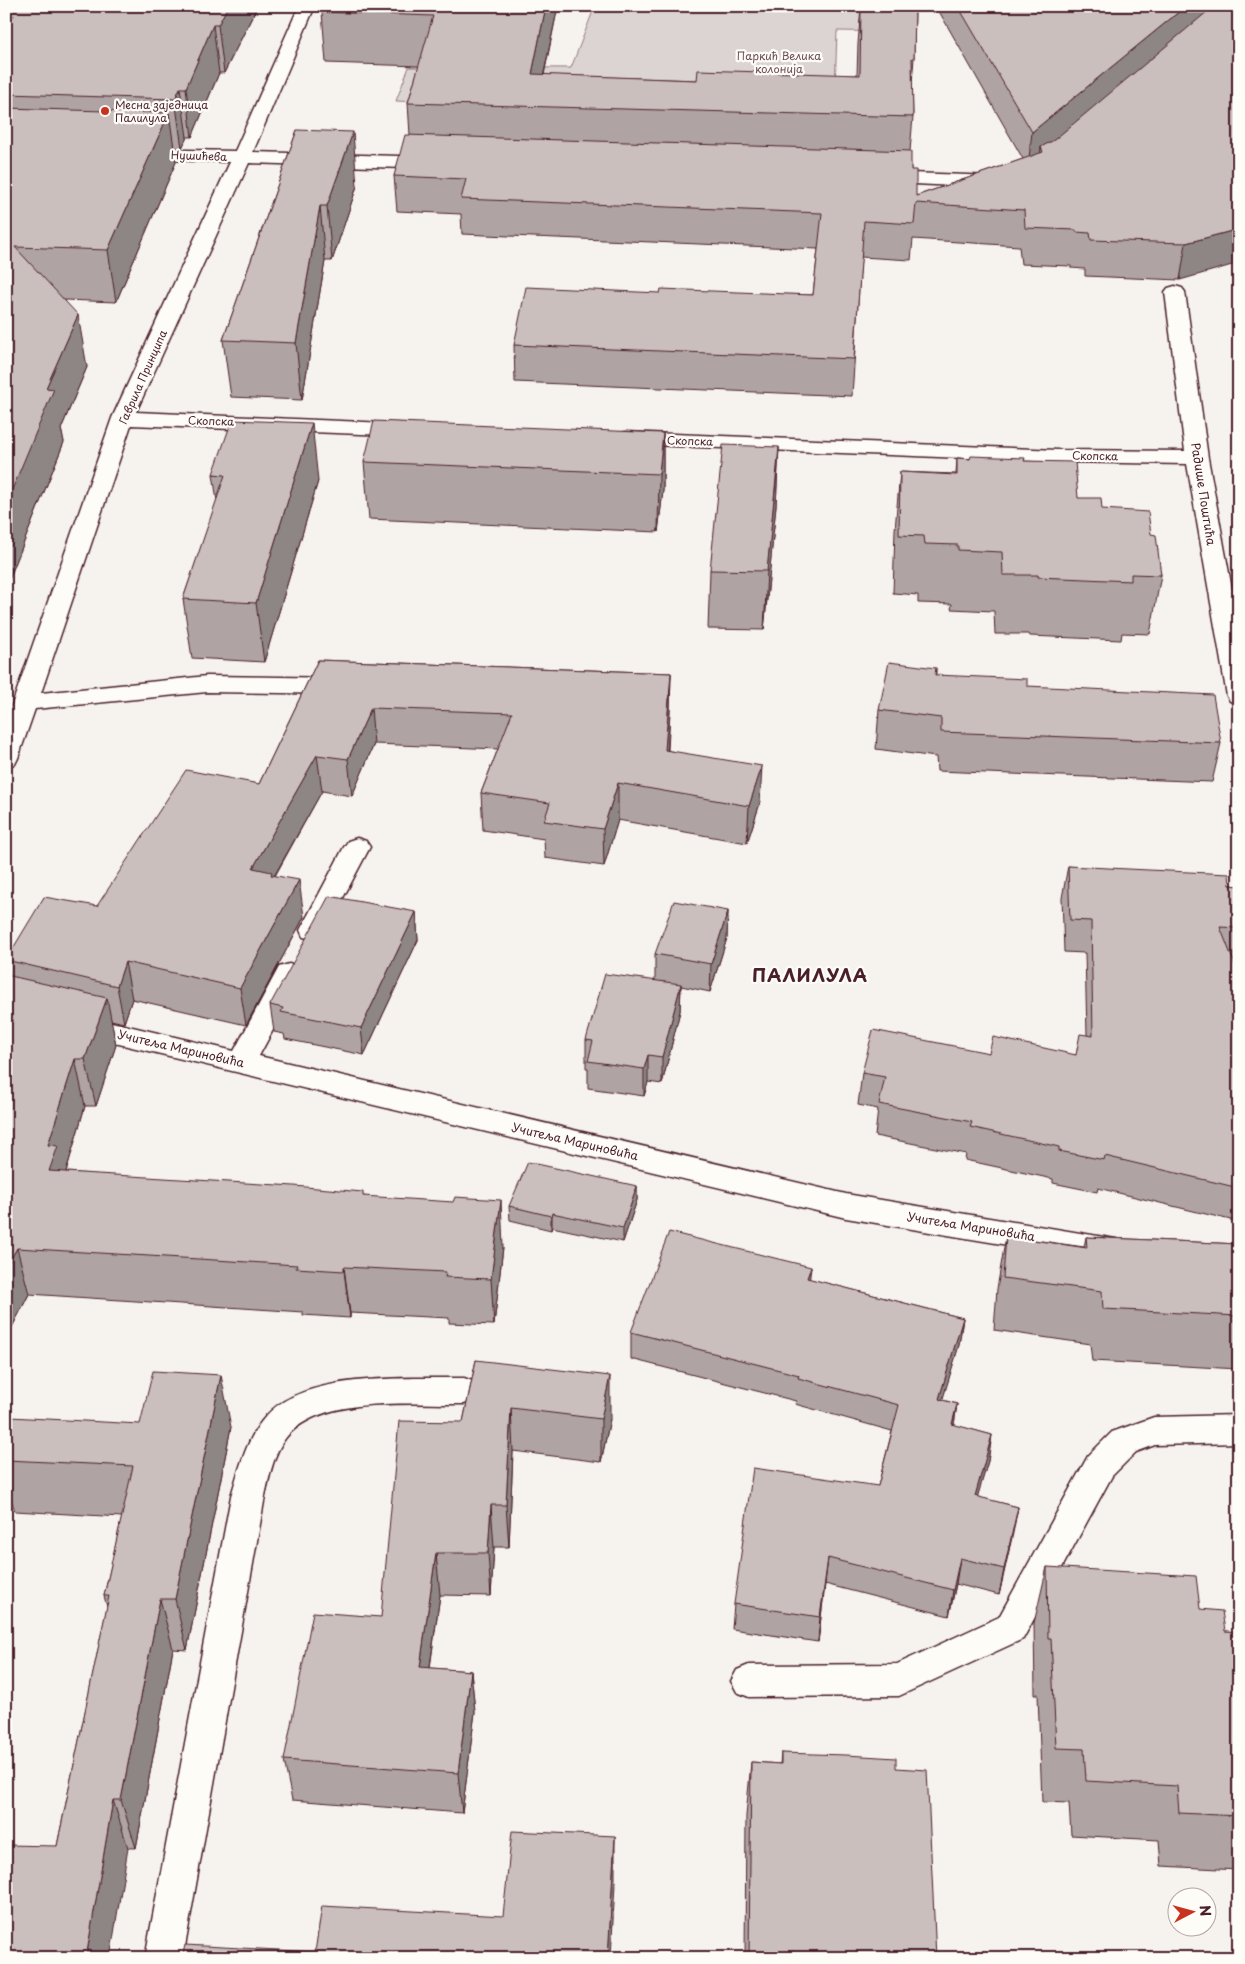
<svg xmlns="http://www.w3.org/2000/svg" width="1245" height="1964" viewBox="0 0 1245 1964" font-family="'Playpen Sans',sans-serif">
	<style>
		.green { fill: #dcd4d2; stroke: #937a7e }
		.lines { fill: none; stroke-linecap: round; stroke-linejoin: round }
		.minor-casing { stroke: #4a1f2b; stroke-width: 3 }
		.minor { fill: #fdfcf7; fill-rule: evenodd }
		.wall { fill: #afa4a3; stroke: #4a1f2b }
		.shaded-wall { fill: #8e8685; stroke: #4a1f2b }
		.building { fill: #cbbfbe; stroke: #4a1f2b }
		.poi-dot { fill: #c8321e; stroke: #fdfcf7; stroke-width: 2 }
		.labels { text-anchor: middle; stroke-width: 4.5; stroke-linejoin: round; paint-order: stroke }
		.far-park-label { font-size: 11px; fill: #6e4c55; stroke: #fdfcf7 }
		.far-poi-label { font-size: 11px; fill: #4a1f2b; stroke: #fdfcf7; text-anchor: start }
		.far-street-label { font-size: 11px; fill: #4a1f2b; stroke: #fdfcf7 }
		.street-label { font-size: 12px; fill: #4a1f2b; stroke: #fdfcf7 }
		.district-label { font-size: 18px; font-weight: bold; letter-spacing: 1px; fill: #4a1f2b; stroke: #fdfcf7 }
	</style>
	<rect width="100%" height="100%" fill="#f6f3ef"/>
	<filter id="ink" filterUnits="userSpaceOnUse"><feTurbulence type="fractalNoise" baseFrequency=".02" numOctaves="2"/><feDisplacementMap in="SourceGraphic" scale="10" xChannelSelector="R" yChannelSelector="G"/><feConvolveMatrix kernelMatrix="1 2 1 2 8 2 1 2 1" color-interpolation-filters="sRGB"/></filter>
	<g filter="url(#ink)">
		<path class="green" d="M 595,6 L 893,6 L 906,32 L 837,31 L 834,120 L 396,101 L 409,67 L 571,68 Z"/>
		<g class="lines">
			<g class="minor-casing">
				<path id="minor" d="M 299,6 L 315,6 L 253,152 L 435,157 L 441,159 L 444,163 L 441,167 L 435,169 L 249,163 L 136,412 L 411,424 L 419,425 L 422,430 L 419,435 L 411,436 L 131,425 L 41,693 L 207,676 L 342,678 L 351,681 L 354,686 L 351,691 L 342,694 L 207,692 L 35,709 L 18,758 L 15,764 L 6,766 L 6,722 L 112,418 L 230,162 L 138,159 L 132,158 L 129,154 L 132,150 L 138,149 L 235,151 Z
					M 880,172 L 997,176 L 1004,178 L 1006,182 L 1004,186 L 997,188 L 873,182 L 871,178 L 873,174 Z
					M 1175,286 L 1182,288 L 1185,292 L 1208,458 L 1239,628 L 1239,704 L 1230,701 L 1227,696 L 1187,464 L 1058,462 L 626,444 L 618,443 L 615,438 L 618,433 L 626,432 L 1058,450 L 1185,451 L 1165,292 L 1168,288 Z
					M 357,838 L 366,841 L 370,847 L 326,930 L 323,937 L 313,939 L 303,937 L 300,930 L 344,847 L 348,841 Z
					M 289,964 L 299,967 L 303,974 L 259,1056 L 846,1194 L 1122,1240 L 1133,1244 L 1137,1252 L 1133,1260 L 1122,1264 L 846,1218 L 6,1017 L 6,997 L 234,1051 L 279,967 Z
					M 418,1378 L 464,1378 L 475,1382 L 480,1391 L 475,1400 L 464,1404 C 414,1405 328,1395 290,1433 C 274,1449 270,1475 265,1496 L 183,1958 L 145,1958 L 231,1496 C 239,1469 247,1437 266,1416 C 298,1379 374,1379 418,1378 Z
					M 1239,1415 L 1239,1443 L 1155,1445 L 1136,1452 L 1112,1476 L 1023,1639 L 899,1696 L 749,1697 L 737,1692 L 731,1681 L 737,1670 L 749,1665 L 897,1664 L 999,1617 L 1088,1456 L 1112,1432 L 1154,1417 Z"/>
			</g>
			<use href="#minor" class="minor"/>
		</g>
		<path class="wall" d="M 558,6 L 544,75 L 697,80 L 857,75 L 858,44 L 861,6 L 915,6 L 914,58 L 912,83 L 913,117 L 910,151 L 911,170 L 916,196 L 1023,159 L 936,6 L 1239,6 L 1180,280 L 1085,276 L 1085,269 L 1071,268 L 1071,266 L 1021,264 L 1019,246 L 913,239 L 911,260 L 861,257 L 852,396 L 515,382 L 514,345 L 660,293 L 813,295 L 818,249 L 462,234 L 461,214 L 397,211 L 394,176 L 410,135 L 408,103 L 419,66 L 326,63 L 322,12 Z
			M 257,7 L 224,73 L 219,73 L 192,137 L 187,137 L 182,148 L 174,148 L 176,162 L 116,302 L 65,300 L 87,367 L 61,429 L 64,442 L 6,587 L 6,30 L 11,22 L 9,15 Z
			M 297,130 L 357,186 L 332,261 L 325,261 L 302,400 L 231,397 L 223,340 Z
			M 663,433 L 663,490 L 658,532 L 369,519 L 364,462 Z
			M 779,447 L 776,505 L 764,630 L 708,629 L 710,570 Z
			M 957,458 L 1024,461 L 1078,498 L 1151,534 L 1161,575 L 1150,634 L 1122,633 L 1121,640 L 1030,636 L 1029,634 L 995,634 L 994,611 L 951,609 L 952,604 L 918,603 L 918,595 L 893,593 L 895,530 L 900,472 L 956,474 Z
			M 213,474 L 318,481 L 264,662 L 192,658 L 183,599 L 217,501 Z
			M 318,660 L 671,673 L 670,710 L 668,750 L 760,803 L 747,843 L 618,820 L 604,866 L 545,858 L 544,839 L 483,830 L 481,793 L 498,749 L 374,744 L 352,796 L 322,791 L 275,876 L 304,917 L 246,1025 L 132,999 L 124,1023 L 111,1020 L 116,1045 L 96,1106 L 85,1106 L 66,1172 L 364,1196 L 503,1247 L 494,1325 L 449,1323 L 449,1318 L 350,1313 L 350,1318 L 303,1315 L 303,1312 L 29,1294 L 6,1339 L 10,976 L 6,960 L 97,906 L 259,784 Z
			M 936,668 L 936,675 L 1027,686 L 1221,743 L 1212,782 L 937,771 L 936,757 L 876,749 L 879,710 Z
			M 1068,866 L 1239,886 L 1239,960 L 1233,960 L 1239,975 L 1239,1222 L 1098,1188 L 1097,1192 L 1053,1183 L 1053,1179 L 965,1160 L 966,1154 L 875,1136 L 878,1109 L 858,1105 L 862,1073 L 989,1053 L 1076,1055 L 1087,1035 L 1085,953 L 1064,952 L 1062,898 Z
			M 728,911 L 727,938 L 710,992 L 681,986 L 680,1011 L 662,1084 L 648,1082 L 644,1096 L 588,1088 L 588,1068 L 586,1068 L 586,1040 L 655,980 L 655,954 Z
			M 416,912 L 418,940 L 364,1055 L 285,1039 L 284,1034 L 274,1032 L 270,1005 Z
			M 637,1186 L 637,1200 L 623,1242 L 552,1227 L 551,1230 L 510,1220 L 509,1206 Z
			M 1006,1236 L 1084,1247 L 1086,1237 L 1239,1244 L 1239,1369 L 1092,1361 L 1090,1344 L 994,1330 L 997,1289 Z
			M 810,1279 L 963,1318 L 959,1345 L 942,1400 L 957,1404 L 954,1425 L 992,1435 L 988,1461 L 977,1497 L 1018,1507 L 999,1595 L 956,1584 L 949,1616 L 825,1584 L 818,1642 L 732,1629 L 734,1604 L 878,1486 L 892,1431 L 795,1404 L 796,1401 L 631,1359 L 631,1332 Z
			M 476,1360 L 610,1419 L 601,1462 L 513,1451 L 509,1547 L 494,1547 L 491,1596 L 440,1595 L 430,1668 L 471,1671 L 475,1712 L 462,1813 L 292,1800 L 284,1760 L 381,1617 L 463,1422 Z
			M 231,1427 L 187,1650 L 173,1649 L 136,1848 L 57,1846 L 107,1607 L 104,1596 L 122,1517 L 15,1511 L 6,1484 L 6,1430 Z
			M 1047,1567 L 1200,1609 L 1225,1631 L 1239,1632 L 1239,1870 L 1161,1866 L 1159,1840 L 1071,1835 L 1069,1803 L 1042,1802 L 1038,1694 L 1035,1694 L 1034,1623 Z
			M 781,1753 L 896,1768 L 936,1958 L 745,1958 L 746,1816 L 751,1762 L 780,1764 Z"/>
		<path class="shaded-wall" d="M 228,6 L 257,6 L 257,7 L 224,73 L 218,25 Z
			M 546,6 L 558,6 L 537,106 L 532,74 Z
			M 1186,6 L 1229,6 L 1043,152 L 1041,147 L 1040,158 L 1028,167 L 1032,132 Z
			M 213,25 L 219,73 L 192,137 L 186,88 Z
			M 180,88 L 187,137 L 182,148 L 175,99 Z
			M 169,113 L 176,162 L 116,302 L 108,250 Z
			M 353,132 L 357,186 L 332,261 L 327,206 Z
			M 320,206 L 325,261 L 302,400 L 296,343 Z
			M 1239,229 L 1239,263 L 1180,280 L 1186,243 Z
			M 78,315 L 87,367 L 61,429 L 64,442 L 6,587 L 6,504 L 46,388 Z
			M 312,423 L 318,481 L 264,662 L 256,603 Z
			M 663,433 L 663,490 L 658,532 L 659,474 Z
			M 779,447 L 776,505 L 764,630 L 767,571 Z
			M 671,673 L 670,710 L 665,786 L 665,750 Z
			M 371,708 L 374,744 L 352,796 L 348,759 Z
			M 317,755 L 322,791 L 273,878 L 253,868 Z
			M 762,766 L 760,803 L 747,843 L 749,806 Z
			M 618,783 L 618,820 L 604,866 L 603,829 Z
			M 299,880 L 304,917 L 246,1025 L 240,988 Z
			M 728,911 L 727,938 L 710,992 L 711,964 Z
			M 416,912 L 418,940 L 364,1055 L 361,1028 Z
			M 125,962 L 132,999 L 124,1023 L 117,986 Z
			M 681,984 L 680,1011 L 662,1084 L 662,1057 Z
			M 107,998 L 116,1045 L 96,1106 L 85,1059 Z
			M 648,1055 L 648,1082 L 644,1096 L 644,1069 Z
			M 75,1059 L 85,1106 L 65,1175 L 49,1171 L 48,1145 Z
			M 637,1186 L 637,1200 L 623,1242 L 623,1228 Z
			M 501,1200 L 503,1247 L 494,1325 L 491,1279 Z
			M 552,1213 L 552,1227 L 551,1230 L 551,1216 Z
			M 17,1248 L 29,1294 L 6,1339 L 6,1267 Z
			M 344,1267 L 350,1313 L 350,1318 L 344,1271 Z
			M 811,1267 L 808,1293 L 807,1278 Z
			M 963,1318 L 959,1345 L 935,1425 L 939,1399 Z
			M 221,1375 L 231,1427 L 187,1650 L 175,1599 Z
			M 610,1376 L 610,1419 L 601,1462 L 601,1419 Z
			M 957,1404 L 953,1431 L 952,1424 Z
			M 511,1408 L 513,1451 L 509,1547 L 506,1505 Z
			M 992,1435 L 988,1461 L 970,1522 L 975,1496 Z
			M 491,1505 L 494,1547 L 491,1596 L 488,1553 Z
			M 1018,1507 L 1013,1533 L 999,1595 L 1004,1569 Z
			M 436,1553 L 440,1595 L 424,1708 L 420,1667 Z
			M 828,1558 L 825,1584 L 818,1642 L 820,1617 Z
			M 960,1558 L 956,1584 L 949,1616 L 953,1590 Z
			M 160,1599 L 173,1649 L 136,1848 L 121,1800 Z
			M 471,1671 L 475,1712 L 462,1813 L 458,1773 Z
			M 113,1800 L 128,1848 L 110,1958 L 86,1958 Z
			M 615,1836 L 615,1883 L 611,1958 L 608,1958 Z"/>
		<path class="building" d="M 12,6 L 228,6 L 218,25 L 213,25 L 186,88 L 180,88 L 175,99 L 6,94 L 6,30 L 14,15 L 9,15 Z
			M 324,6 L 546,6 L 532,74 L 697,80 L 698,70 L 860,75 L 861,6 L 915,6 L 914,58 L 912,58 L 913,117 L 408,103 L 433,16 L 322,12 Z
			M 958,6 L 1186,6 L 1032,132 Z
			M 1214,6 L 1239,6 L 1239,229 L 1186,243 L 1091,240 L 1090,233 L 1076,232 L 1076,230 L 1025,228 L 1024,210 L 916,203 L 914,224 L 864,221 L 854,359 L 514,345 L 526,287 L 660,293 L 661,289 L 813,295 L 822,213 L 461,199 L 466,179 L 394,176 L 405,135 L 911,151 L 911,170 L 916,170 L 916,196 L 1043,152 L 1041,147 L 1054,140 Z
			M 6,108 L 169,113 L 108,250 L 15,247 L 78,315 L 46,388 L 54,389 L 6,504 Z
			M 297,130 L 353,132 L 327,206 L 320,206 L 296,343 L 223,340 Z
			M 232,420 L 312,423 L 256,603 L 183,599 L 225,475 L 213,474 Z
			M 374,421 L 663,433 L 659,474 L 364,462 Z
			M 723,445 L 779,447 L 767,571 L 710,570 Z
			M 971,456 L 1025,458 L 1024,461 L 1075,462 L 1078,498 L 1101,498 L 1102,509 L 1148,512 L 1151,534 L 1156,535 L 1161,575 L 1131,574 L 1131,581 L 1038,577 L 1038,575 L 1003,575 L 1002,552 L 958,550 L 958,545 L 925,544 L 924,536 L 899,535 L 900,472 L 957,475 L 957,458 L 970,459 Z
			M 318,660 L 671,673 L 665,750 L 762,766 L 749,806 L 618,783 L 603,829 L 544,821 L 550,803 L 481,793 L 512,713 L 371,708 L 348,759 L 317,755 L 253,868 L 272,872 L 271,875 L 299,880 L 240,988 L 125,962 L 117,986 L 6,960 L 44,897 L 97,906 L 186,770 L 259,784 Z
			M 889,662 L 936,668 L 935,675 L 1027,679 L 1027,686 L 1213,695 L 1221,743 L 941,732 L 941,718 L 879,710 Z
			M 1068,866 L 1229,874 L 1230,885 L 1239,886 L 1239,928 L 1220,927 L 1239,975 L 1239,1188 L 1105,1156 L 1104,1160 L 1059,1151 L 1059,1147 L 970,1127 L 972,1122 L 879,1104 L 885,1077 L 862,1073 L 873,1030 L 989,1053 L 993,1037 L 1076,1055 L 1080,1034 L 1093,1036 L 1091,921 L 1070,920 Z
			M 329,896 L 416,912 L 361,1028 L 281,1012 L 283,1008 L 270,1005 Z
			M 674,901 L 728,911 L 711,964 L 655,954 Z
			M 605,974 L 681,984 L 662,1057 L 648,1055 L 644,1069 L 588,1061 L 593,1041 L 586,1040 Z
			M 6,975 L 107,998 L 85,1059 L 75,1059 L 48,1145 L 58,1146 L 49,1171 L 294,1186 L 363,1192 L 363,1196 L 453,1202 L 455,1197 L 501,1200 L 491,1279 L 445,1277 L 446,1272 L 344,1267 L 344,1271 L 296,1268 L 297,1265 L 17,1248 L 6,1267 Z
			M 528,1162 L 637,1186 L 623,1228 L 552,1213 L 551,1216 L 509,1206 Z
			M 669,1232 L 811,1267 L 807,1278 L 963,1318 L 939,1399 L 957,1404 L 952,1424 L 992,1435 L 975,1496 L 1018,1507 L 1004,1569 L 960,1558 L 953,1590 L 828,1558 L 820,1617 L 734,1604 L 753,1468 L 878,1486 L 899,1405 L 798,1378 L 799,1375 L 631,1332 Z
			M 1006,1236 L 1087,1248 L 1086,1237 L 1239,1244 L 1239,1316 L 1103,1309 L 1102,1291 L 1003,1278 Z
			M 476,1360 L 610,1376 L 601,1419 L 511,1408 L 506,1505 L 491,1505 L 488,1553 L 436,1553 L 420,1667 L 471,1671 L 458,1773 L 284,1760 L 313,1612 L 381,1617 L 399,1421 L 463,1422 Z
			M 153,1371 L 221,1375 L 175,1599 L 160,1599 L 121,1800 L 113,1800 L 86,1958 L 6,1958 L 6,1845 L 57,1846 L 109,1596 L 104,1596 L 133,1466 L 6,1460 L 6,1430 L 10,1417 L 140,1424 Z
			M 1047,1567 L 1196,1576 L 1200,1609 L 1222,1611 L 1225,1631 L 1239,1632 L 1239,1816 L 1179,1813 L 1177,1786 L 1086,1781 L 1084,1749 L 1056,1748 L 1051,1638 L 1048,1638 Z
			M 781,1753 L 846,1755 L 896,1758 L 896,1768 L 927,1770 L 936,1958 L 749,1958 L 751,1762 L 781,1764 Z
			M 512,1831 L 615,1836 L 608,1958 L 182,1958 L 185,1945 L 315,1952 L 322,1906 L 503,1916 Z"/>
	</g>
	<circle class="poi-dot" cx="105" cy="111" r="5"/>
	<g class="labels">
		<g class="far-park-label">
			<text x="779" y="60">Паркић Велика<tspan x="779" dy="13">колонија</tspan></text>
		</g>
		<g class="far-poi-label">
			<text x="115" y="109">Месна заједница<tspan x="115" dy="13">Палилула</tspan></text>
		</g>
		<g class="far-street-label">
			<text transform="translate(199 156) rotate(2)" y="4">Нушићева</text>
			<text transform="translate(143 377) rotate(-66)" y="4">Гаврила Принципа</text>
			<text transform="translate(211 421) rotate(2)" y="4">Скопска</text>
			<text transform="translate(690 441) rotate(2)" y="4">Скопска</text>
			<text transform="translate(1095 456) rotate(1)" y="4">Скопска</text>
		</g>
		<g class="street-label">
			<text transform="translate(1203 494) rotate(81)" y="4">Радише Поштића</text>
			<text transform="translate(181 1049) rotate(13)" y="4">Учитеља Мариновића</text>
			<text transform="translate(575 1142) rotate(13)" y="4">Учитеља Мариновића</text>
			<text transform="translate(971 1227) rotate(9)" y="4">Учитеља Мариновића</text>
		</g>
		<g class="district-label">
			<text x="810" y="982">ПАЛИЛУЛА</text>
		</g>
	</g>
	<rect width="1245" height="1964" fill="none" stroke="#fdfcf7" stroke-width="25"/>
	<rect x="12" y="12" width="1220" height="1939" fill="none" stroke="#4a1f2b" stroke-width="2" filter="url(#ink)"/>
	<g transform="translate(1192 1912) rotate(84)"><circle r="24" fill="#fdfcf7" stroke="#b5a4a5"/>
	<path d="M0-4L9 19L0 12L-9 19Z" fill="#c8321e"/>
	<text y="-8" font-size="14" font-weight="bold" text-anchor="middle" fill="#4a1f2b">N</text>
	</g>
</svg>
